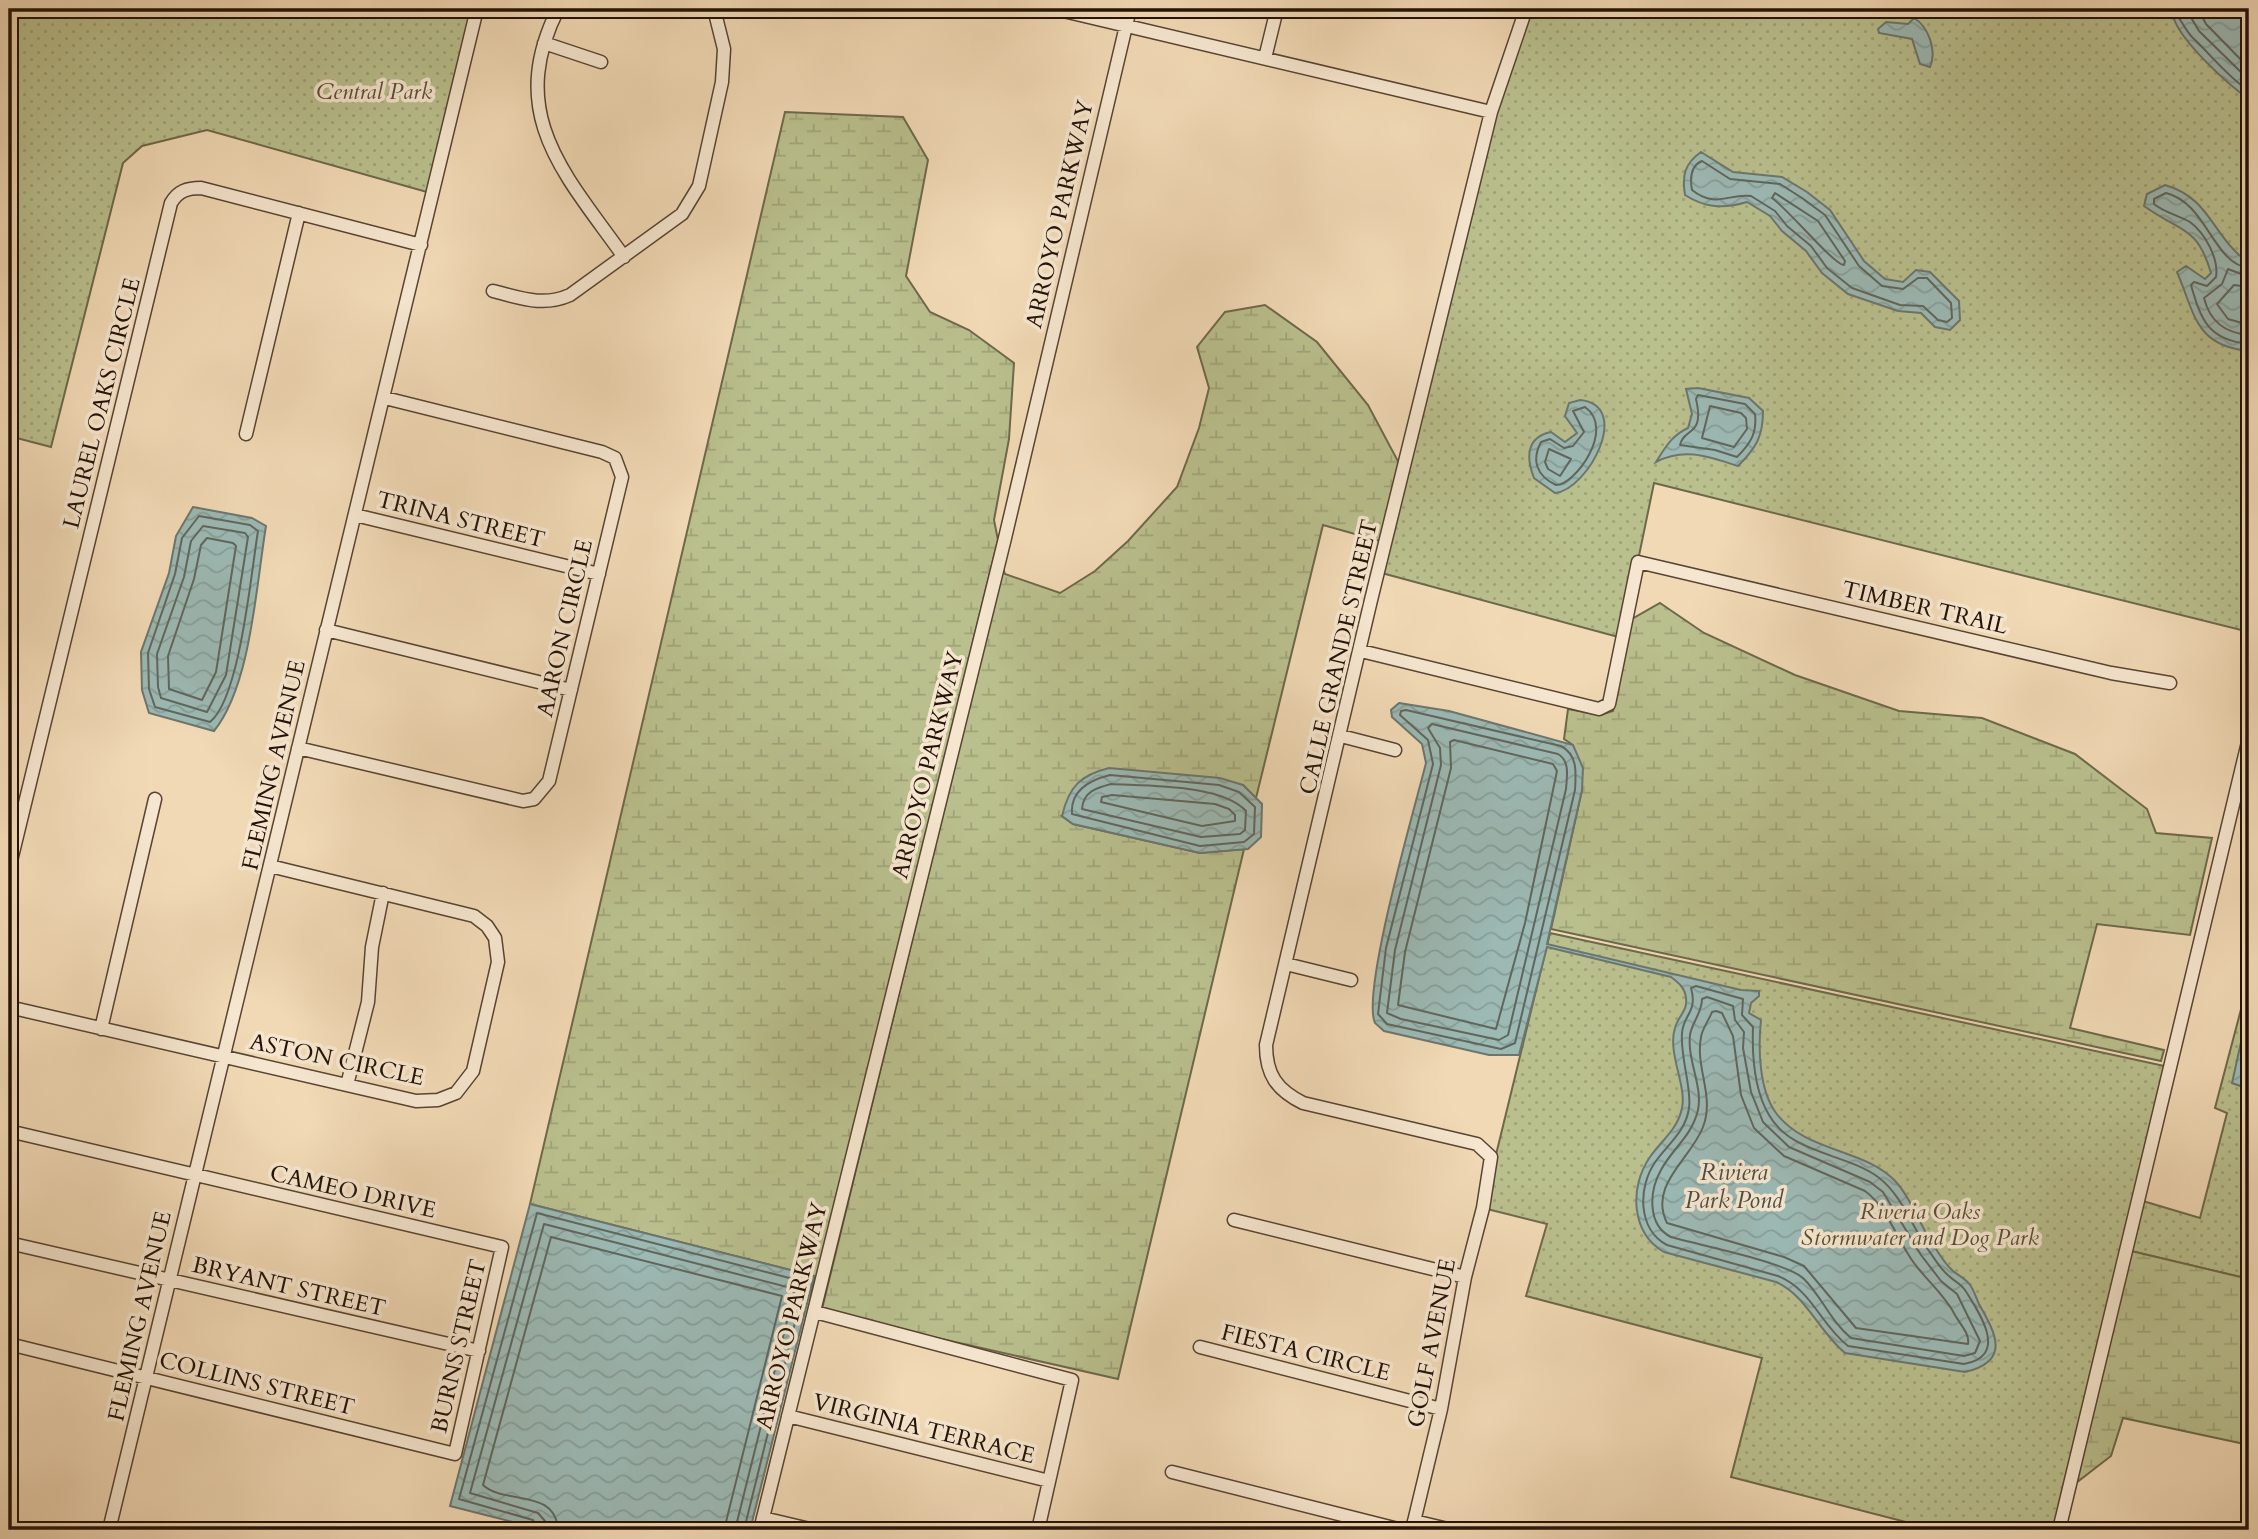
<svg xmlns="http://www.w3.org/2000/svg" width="2258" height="1539" viewBox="0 0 2258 1539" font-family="Cardo,serif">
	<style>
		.grass { fill: url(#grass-dots); stroke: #6e684a; stroke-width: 2 }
		.wetland { fill: url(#wetland-marsh); stroke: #6e684a; stroke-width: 2 }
		.water { fill: url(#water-waves); stroke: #6c766e; stroke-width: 2 }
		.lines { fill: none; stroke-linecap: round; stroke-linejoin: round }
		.shore { stroke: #60665d; stroke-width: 2 }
		.minor-casing { stroke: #574432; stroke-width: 15 }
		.minor { stroke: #f6e6cf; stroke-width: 12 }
		.labels { text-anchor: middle; stroke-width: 7; stroke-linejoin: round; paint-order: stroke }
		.park-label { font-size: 23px; font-style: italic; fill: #584f35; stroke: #f6e6cf }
		.street-label { font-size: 23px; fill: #241206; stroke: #f6e6cf }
		.water-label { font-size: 24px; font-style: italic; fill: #4e4c43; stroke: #f6e6cf }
	</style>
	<defs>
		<pattern id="grass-dots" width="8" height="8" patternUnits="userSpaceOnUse" patternTransform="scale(1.75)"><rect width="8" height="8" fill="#b9bf8d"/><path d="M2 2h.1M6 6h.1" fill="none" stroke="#9fa378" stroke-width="1.8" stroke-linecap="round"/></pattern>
		<pattern id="wetland-marsh" width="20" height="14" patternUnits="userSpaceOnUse" patternTransform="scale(1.75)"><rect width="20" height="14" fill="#b9bf8d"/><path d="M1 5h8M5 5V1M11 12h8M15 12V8" fill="none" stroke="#9fa378"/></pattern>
		<pattern id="water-waves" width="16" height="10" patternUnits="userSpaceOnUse" patternTransform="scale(1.75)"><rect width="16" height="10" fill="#9cb9b4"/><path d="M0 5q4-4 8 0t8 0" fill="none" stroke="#869e99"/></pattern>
	</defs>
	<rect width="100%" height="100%" fill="#f1d9b5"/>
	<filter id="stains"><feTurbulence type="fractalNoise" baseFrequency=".00286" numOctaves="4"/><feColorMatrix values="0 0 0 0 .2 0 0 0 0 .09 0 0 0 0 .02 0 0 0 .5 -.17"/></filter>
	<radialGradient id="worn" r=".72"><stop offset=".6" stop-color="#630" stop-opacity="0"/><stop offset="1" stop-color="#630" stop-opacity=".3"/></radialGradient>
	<path class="grass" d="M 9,9 L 477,9 L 434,194 L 207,130 L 142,146 L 123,163 L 51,447 L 9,436 Z
		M 1525,9 L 2249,9 L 2249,632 L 1654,483 L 1622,638 L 1378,572 L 1491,112 Z
		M 1550,933 L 2169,1067 L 2059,1530 L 1937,1530 L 1731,1477 L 1762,1358 L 1526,1296 L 1547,1224 L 1483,1208 Z
		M 2249,979 L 2249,1006 L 2233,1083 L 2249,1089 L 2249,1279 L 2131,1251 L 2143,1201 L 2200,1218 L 2227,1113 L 2215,1108 Z"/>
	<path class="wetland" d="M 785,112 L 903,117 L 928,160 L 906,276 L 930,312 L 969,330 L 1014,363 L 1009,439 L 994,520 L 998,540 L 809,1310 L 814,1276 L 530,1204 Z
		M 1265,305 L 1317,342 L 1368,405 L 1400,465 L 1380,541 L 1323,525 L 1256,798 L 1243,785 L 1062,816 L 1073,824 L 1200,853 L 1244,849 L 1118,1379 L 915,1333 L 822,1309 L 1003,568 L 1005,574 L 1060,593 L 1095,571 L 1128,541 L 1177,487 L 1199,428 L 1209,388 L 1197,347 L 1225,312 Z
		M 1660,603 L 1704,633 L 1795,675 L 1899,711 L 1982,718 L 2075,754 L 2147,809 L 2156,833 L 2212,838 L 2190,935 L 2097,924 L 2070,1028 L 2164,1050 L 2161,1061 L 1551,929 L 1582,790 L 1573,745 L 1564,739 L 1568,709 L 1600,715 L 1613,711 L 1632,619 Z
		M 2131,1251 L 2249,1279 L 2249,1445 L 2123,1418 L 2111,1456 L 2076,1483 Z"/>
	<path class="water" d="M 2163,9 L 2249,9 L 2249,99 C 2228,85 2182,42 2174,19 L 2166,16 Z
		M 1914,18 C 1929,27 1937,51 1930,67 L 1920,64 L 1912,39 L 1879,33 L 1878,29 L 1886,22 L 1908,24 Z
		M 1701,152 L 1733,172 L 1782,177 L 1807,192 L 1830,210 L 1864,261 L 1885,279 L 1903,282 L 1916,270 L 1930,272 L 1959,301 L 1960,320 L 1950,330 L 1935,327 L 1921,313 L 1898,311 L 1848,294 L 1822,273 L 1806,251 L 1782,231 L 1770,216 L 1747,202 C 1724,209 1705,208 1685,195 C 1682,176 1684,164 1701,152 Z
		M 2165,185 C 2211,198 2212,237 2249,263 L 2249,351 C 2195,346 2195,314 2177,272 L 2186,266 L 2205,279 L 2211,273 C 2197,225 2180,232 2144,206 L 2147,194 Z
		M 1698,388 L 1749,398 L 1763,411 C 1763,437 1756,448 1738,466 C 1709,457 1685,447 1656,462 C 1665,448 1672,435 1688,428 L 1692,414 L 1686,389 Z
		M 1580,400 C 1633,405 1588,490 1555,493 L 1534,478 C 1526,458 1526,437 1551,432 L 1565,442 L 1577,433 L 1565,416 L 1569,403 Z
		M 193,507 L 252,518 L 266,526 C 256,586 251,685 214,731 L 149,713 L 142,690 L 141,652 L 169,573 L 176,536 Z
		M 1399,703 L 1449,711 L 1573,745 L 1583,768 L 1582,790 L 1547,944 L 1741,990 L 1759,991 L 1759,996 L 1751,1003 L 1749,1013 L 1761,1020 C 1758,1048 1759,1090 1776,1113 C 1806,1153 1865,1148 1896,1182 C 1912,1199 1920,1226 1934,1246 C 1939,1254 1946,1265 1953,1271 C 1959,1276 1966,1279 1970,1285 C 1974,1290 1976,1298 1979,1304 C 1996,1334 2011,1361 1965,1372 L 1845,1353 C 1819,1332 1807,1296 1776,1282 L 1664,1252 C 1631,1233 1629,1187 1650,1157 C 1661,1141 1678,1129 1682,1108 C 1687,1086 1667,1052 1675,1028 C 1678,1016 1688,1011 1686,998 C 1685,988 1679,983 1671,977 L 1547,947 L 1519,1055 L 1489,1055 L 1384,1031 L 1375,1023 C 1361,992 1415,807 1426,763 L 1422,744 L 1392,717 L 1391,710 Z
		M 1109,768 L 1220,778 L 1243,785 L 1262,804 L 1261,837 L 1248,849 L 1200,853 L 1073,824 L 1062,816 C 1069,786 1081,775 1109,768 Z
		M 2249,1006 L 2249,1089 L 2232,1083 Z
		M 530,1204 L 814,1276 L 750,1530 L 544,1530 L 450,1506 Z"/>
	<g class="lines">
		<path class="shore" d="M 2170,9 C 2181,16 2183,28 2193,38 C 2211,55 2228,77 2249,91
			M 2186,9 L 2199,31 L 2249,80
			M 2198,9 L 2206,24 L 2249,68
			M 1702,161 L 1730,179 L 1780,184 L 1802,198 L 1825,215 L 1859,266 L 1882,286 L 1903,289 L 1918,278 L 1927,278 L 1951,303 L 1952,318 L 1947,322 L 1938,320 L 1923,306 L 1900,305 L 1852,288 L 1827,268 L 1811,246 L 1787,226 L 1775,211 L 1751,196 C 1729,193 1716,209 1692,190 C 1690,179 1690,166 1702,161 Z
			M 1775,193 L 1818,221 L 1845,261 L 1844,265 C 1834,265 1788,209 1772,198 Z
			M 2249,268 C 2213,264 2207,203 2166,193 L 2154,199 L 2154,204 C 2165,213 2178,215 2190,222 C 2205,233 2219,259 2216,277 L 2207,286 L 2194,282 L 2191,285 C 2201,320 2208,340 2249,344
			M 2249,277 L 2228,269 L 2222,284 L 2204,298 C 2210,322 2225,333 2249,335
			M 2249,287 L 2234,285 L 2217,304 L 2228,319 L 2249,325
			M 1698,395 L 1745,404 L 1755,414 C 1757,433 1751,443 1737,457 L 1715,450 L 1680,445 C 1684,427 1705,437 1696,399 Z
			M 1710,406 L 1741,413 L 1746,418 L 1747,429 L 1734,447 L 1702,438 Z
			M 1585,407 C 1616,429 1575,485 1556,485 C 1537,476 1531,461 1541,442 L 1550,439 L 1564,448 L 1573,446 L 1584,432 L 1573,411 Z
			M 1549,449 L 1571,459 L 1560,476 L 1548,469 L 1545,462 Z
			M 199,516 L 250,525 L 258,531 C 251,573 240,698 210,722 L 155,707 L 149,689 L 148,653 L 175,574 L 182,538 Z
			M 203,526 L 245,533 L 248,537 L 226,675 L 207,712 L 161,698 L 158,687 L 157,654 L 184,577 L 191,541 Z
			M 207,538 L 233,543 L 236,546 L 216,672 L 202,700 L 169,689 L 168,656 L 194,579 L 201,545 Z
			M 1406,710 L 1561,746 C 1578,755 1576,773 1575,790 L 1515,1043 L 1501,1049 L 1387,1024 L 1378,1014 L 1386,948 L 1433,764 L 1428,740 L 1400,715 L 1401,711 Z
			M 1432,724 L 1558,754 C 1570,761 1567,776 1566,789 L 1508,1035 L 1499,1040 L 1401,1019 L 1387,1013 L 1395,950 L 1441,765 L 1440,748 L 1428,728 Z
			M 1454,740 L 1553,764 L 1557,771 L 1525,923 L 1496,1029 L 1398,1005 L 1405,952 L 1451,768 L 1450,742 Z
			M 1110,775 L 1219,785 L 1239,792 L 1255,807 L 1254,834 L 1244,842 L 1200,846 L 1072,814 C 1070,790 1090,780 1110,775 Z
			M 1111,784 C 1147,786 1221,784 1246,811 L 1245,830 L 1240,834 L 1201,837 L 1082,809 C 1083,792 1096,788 1111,784 Z
			M 1112,795 L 1215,804 L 1229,809 L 1235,815 L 1235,821 L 1202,826 L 1101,802 L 1102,797 Z
			M 1696,986 L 1743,999 L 1742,1015 L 1753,1027 C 1752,1054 1754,1090 1769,1115 C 1791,1154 1845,1153 1878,1177 C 1902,1195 1912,1227 1929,1251 C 1935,1259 1941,1270 1949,1276 C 1954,1281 1961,1284 1965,1290 C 1980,1314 2009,1356 1964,1364 L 1848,1346 C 1820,1324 1812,1290 1778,1276 L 1667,1245 C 1638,1230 1637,1187 1656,1161 C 1668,1144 1686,1131 1689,1108 C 1692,1088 1680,1057 1682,1033 C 1683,1015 1698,1012 1691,988 Z
			M 1707,997 L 1733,1006 L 1735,1020 L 1744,1032 L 1743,1048 L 1751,1092 L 1763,1122 L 1789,1147 L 1870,1182 L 1883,1192 L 1921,1255 L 1941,1281 L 1957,1294 L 1980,1341 L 1975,1353 L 1964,1356 L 1851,1338 C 1831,1322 1822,1297 1804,1279 C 1787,1262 1698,1245 1671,1237 C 1647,1225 1649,1191 1661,1170 C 1672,1149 1692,1136 1698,1110 C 1703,1086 1687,1060 1690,1035 C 1692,1022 1702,1013 1702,999 Z
			M 1716,1011 L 1722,1013 L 1733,1036 L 1741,1095 L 1754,1128 L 1784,1156 L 1865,1191 C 1888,1208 1897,1240 1914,1263 C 1928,1282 1945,1295 1955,1315 C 1960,1324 1970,1334 1968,1344 L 1856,1328 L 1804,1266 L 1784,1257 L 1667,1223 C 1648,1185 1691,1159 1703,1127 C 1715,1096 1695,1068 1701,1037 C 1702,1029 1709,1020 1712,1012 Z
			M 538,1530 L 533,1520 L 459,1499 L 537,1213 L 805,1282 L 744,1530
			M 547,1530 L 545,1521 L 538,1513 L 470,1493 L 544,1224 L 795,1289 L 735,1530
			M 558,1530 C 556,1488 504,1505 483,1485 L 551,1237 L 782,1296 L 724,1530"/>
		<g class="minor-casing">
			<path id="minor" d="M 558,9 C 505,115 565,174 624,257
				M 1055,9 L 1491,112
				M 544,43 L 601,62
				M 1265,58 L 1277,9
				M 493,291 C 521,298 543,307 570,295 L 682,214 L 699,186 L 722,82 L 724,49 L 714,9
				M 246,434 L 299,213
				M 355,515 L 599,574
				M 326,630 L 571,690
				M 1361,651 L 1599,709 L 1609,704 L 1638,562 L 2111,673 L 2170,683
				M 1341,736 L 1395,750
				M 298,748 L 523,801 L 534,799 L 549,781 L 622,477 L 615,458 L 602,452 L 385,398
				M 9,869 L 171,203 C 178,191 187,188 201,188 L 421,245
				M 1286,964 L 1351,980
				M 9,1007 L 416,1101 L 438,1100 L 456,1093 L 473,1071 L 498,962 L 495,938 L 487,926 L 474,916 L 270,866
				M 101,1029 L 155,799
				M 347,1085 L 368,1002 L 372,947 L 383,893
				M 9,1131 L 502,1247 L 455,1454 L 9,1344
				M 1234,1220 L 1465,1277
				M 9,1243 L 479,1351
				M 815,1312 L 1072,1380 L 1038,1530
				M 1200,1347 L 1441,1409
				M 788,1416 L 1049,1481
				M 1172,1472 L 1402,1530
				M 763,1518 L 814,1530
				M 1414,1521 L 1452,1530
				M 109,1530 L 477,9
				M 760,1530 L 1005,538 L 1130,9
				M 1412,1530 L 1441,1409 L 1465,1277 L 1483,1208 L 1491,1157 L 1477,1144 L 1303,1103 C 1277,1090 1266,1075 1266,1045 L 1371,600 L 1491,112 L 1526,9
				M 2059,1530 L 2249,738"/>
		</g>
		<use href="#minor" class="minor"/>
	</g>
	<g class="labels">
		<g class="park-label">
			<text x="374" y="99">Central Park</text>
			<text x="1920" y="1219">Riveria Oaks<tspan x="1920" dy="26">Stormwater and Dog Park</tspan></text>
		</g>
		<g class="street-label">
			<text transform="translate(1059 214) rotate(-77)" y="8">ARROYO PARKWAY</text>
			<text transform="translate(101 403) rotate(-76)" y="8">LAUREL OAKS CIRCLE</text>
			<text transform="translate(461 519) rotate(14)" y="8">TRINA STREET</text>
			<text transform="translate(1925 607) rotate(13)" y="8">TIMBER TRAIL</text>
			<text transform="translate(564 628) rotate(-77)" y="8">AARON CIRCLE</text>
			<text transform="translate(1338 657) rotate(-77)" y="8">CALLE GRANDE STREET</text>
			<text transform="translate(273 765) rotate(-77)" y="8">FLEMING AVENUE</text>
			<text transform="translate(927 765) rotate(-76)" y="8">ARROYO PARKWAY</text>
			<text transform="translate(337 1059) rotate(12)" y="8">ASTON CIRCLE</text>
			<text transform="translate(353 1191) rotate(13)" y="8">CAMEO DRIVE</text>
			<text transform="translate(289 1286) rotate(13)" y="8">BRYANT STREET</text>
			<text transform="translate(139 1316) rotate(-77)" y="8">FLEMING AVENUE</text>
			<text transform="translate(791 1316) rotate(-76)" y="8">ARROYO PARKWAY</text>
			<text transform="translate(1431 1343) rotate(-79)" y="8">GOLF AVENUE</text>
			<text transform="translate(458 1346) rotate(-77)" y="8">BURNS STREET</text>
			<text transform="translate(1306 1352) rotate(14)" y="8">FIESTA CIRCLE</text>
			<text transform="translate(257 1383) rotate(14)" y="8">COLLINS STREET</text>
			<text transform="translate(924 1428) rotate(14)" y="8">VIRGINIA TERRACE</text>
		</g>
		<g class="water-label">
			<text x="1734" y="1180">Riviera<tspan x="1734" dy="28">Park Pond</tspan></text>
		</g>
	</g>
	<rect width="2258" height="1539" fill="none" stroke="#f1d9b5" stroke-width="35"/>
	<rect x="10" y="10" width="2237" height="1518" fill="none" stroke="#241206" stroke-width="3.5"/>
	<rect x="18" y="18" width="2223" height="1504" fill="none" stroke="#241206" stroke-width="2"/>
	<rect width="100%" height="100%" filter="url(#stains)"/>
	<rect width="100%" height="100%" fill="url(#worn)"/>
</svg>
